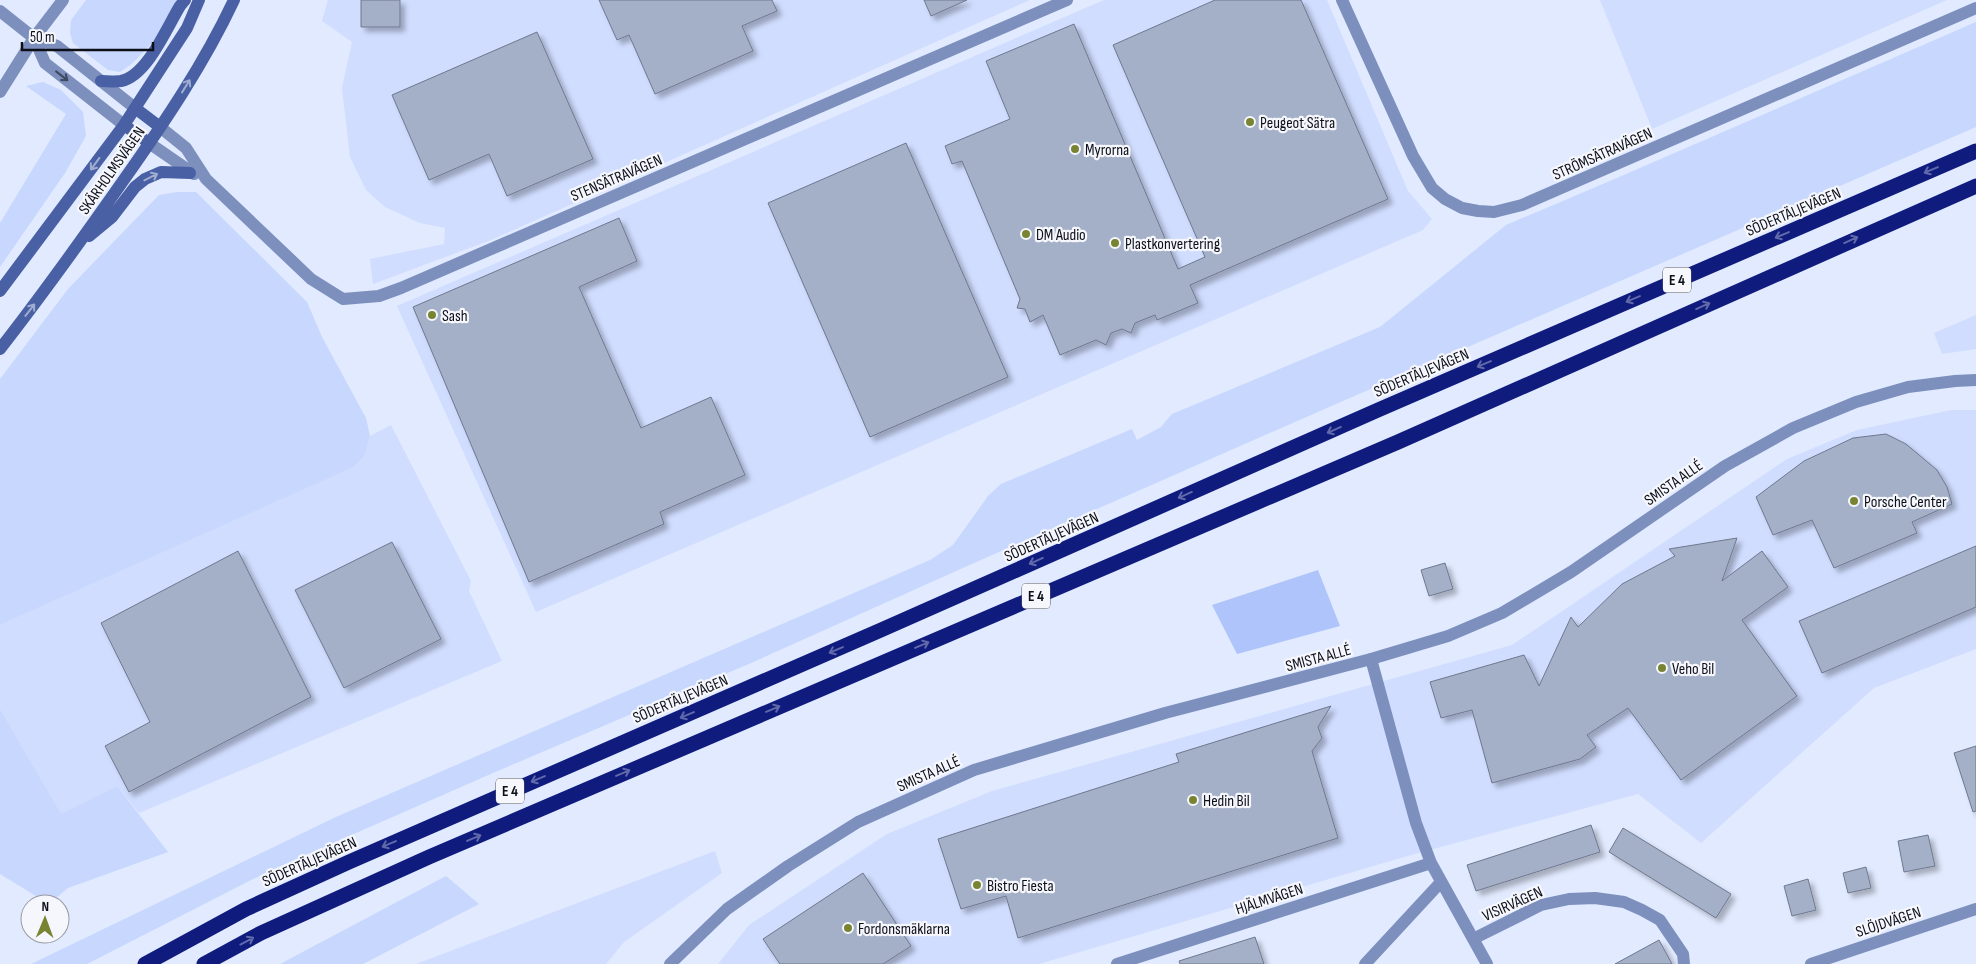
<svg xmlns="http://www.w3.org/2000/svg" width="1976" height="964" viewBox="0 0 1976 964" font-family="'Sofia Sans Condensed',sans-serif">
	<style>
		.built { fill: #d0ddff }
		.green { fill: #c7d7fd }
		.water { fill: #aec4fb }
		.building { fill: #a4afc8; stroke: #6e788f; filter: url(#shadow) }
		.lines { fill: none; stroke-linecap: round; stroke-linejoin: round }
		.minor { stroke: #7c8fbd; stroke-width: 12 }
		.tertiary { stroke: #7c8fbd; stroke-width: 12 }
		.secondary { stroke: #4961a4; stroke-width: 12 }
		.motorway { stroke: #0f1c7e; stroke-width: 15 }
		.oneway { stroke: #3e4962 }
		.oneway2 { stroke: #9facd0 }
		.oneway3 { stroke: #6069aa }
		.poi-dot { fill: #788432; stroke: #f5f7fc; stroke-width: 2 }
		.labels { text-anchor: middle; stroke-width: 4.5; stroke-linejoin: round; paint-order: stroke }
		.shield { fill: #f5f7fc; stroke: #52555c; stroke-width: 1 }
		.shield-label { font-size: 15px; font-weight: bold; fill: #0c0f18 }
		.poi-label { font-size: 16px; fill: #0c0f18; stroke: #f5f7fc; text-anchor: start }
		.street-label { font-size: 16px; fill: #0c0f18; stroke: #f5f7fc }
	</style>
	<defs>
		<filter id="shadow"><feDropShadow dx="4.5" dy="4.5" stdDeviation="2.5" flood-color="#0004"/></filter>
	</defs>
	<rect width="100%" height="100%" fill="#e1eaff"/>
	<path class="built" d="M 328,0 L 1030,0 L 491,240 L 373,284 L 370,259 L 444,244 L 445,228 L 420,223 L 385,207 L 366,190 L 350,157 L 342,88 L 352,42 L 322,21 Z
		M 1104,0 L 1327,0 L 1408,191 L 1432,219 L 1423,230 L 536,612 L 397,306 Z
		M 1600,0 L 1947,0 L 1652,129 Z
		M 1976,315 L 1976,349 L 1942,354 L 1934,333 Z
		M 1951,410 L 1976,410 L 1976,649 L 1874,688 L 1701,843 L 1638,794 L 1411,855 L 1039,964 L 718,964 L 749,925 L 887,834 L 992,791 L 1512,645 L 1787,459 L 1857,430 Z
		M 391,425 L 471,581 L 469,591 L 502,661 L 139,813 L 117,786 L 61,815 L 0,709 L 0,625 L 354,467 L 365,455 L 370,436 Z
		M 715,851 L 722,873 L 624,942 L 606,964 L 416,964 Z"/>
	<path class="green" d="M 86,0 L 178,0 C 165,26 145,57 120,72 L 108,70 L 73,43 L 70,33 L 71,20 Z
		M 1976,22 L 1976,127 L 1336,404 L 974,563 L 751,663 L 493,773 L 267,872 L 87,964 L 31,964 L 336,817 L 930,560 L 953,545 L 988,496 L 1001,484 L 1132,429 L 1137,440 L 1161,427 L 1172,414 L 1380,327 L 1506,225 L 1610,181 Z
		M 43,82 L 61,90 L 83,112 L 86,136 L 65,173 L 0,267 L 0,223 L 66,114 L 26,86 Z
		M 177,192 L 196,192 L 307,302 L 322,337 L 366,418 L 370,436 L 365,455 L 354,467 L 0,625 L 0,379 L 68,289 L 159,195 Z
		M 0,709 L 61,814 L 117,786 L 168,852 L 68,888 L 49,904 L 0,874 Z
		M 446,876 L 479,904 L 363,964 L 280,964 Z"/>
	<path class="water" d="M 1318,570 L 1340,626 L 1237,654 L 1212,605 Z"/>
	<path class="building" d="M 361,0 L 400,0 L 400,27 L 361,27 Z
		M 599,0 L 772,0 L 777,11 L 742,26 L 753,51 L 655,94 L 629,35 L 617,40 Z
		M 924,0 L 967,0 L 931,16 Z
		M 1215,0 L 1301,0 L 1388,199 L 1190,285 L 1198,303 L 1157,320 L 1155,315 L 1135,323 L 1131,333 L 1122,329 L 1111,333 L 1106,345 L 1096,340 L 1060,355 L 1043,315 L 1030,322 L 1025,309 L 1017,308 L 1020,299 L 962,161 L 952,164 L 945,146 L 1010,119 L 986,61 L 1074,24 L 1178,269 L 1205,257 L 1113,45 Z
		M 537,32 L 593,159 L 507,196 L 489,154 L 429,180 L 392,95 Z
		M 906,143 L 1008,377 L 870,437 L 768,203 Z
		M 619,218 L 637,261 L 579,287 L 641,428 L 711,397 L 745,475 L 660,512 L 664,524 L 529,582 L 413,307 Z
		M 1886,434 L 1906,444 L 1937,470 L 1947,487 L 1952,504 L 1912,522 L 1917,533 L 1834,568 L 1812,520 L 1773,535 L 1756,497 L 1804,461 L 1853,438 Z
		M 1737,538 L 1722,581 L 1762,551 L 1788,587 L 1742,620 L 1797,696 L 1681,780 L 1628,708 L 1587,735 L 1596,747 L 1580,759 L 1492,783 L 1472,710 L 1441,718 L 1430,682 L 1524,655 L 1539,686 L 1571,617 L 1578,627 L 1622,584 L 1675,556 L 1669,549 Z
		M 392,542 L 441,639 L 344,688 L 295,590 Z
		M 1976,546 L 1976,607 L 1822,673 L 1799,621 Z
		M 238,551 L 311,697 L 129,792 L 105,746 L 150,722 L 101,623 Z
		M 1445,563 L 1453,589 L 1429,596 L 1421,570 Z
		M 1331,706 L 1318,727 L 1322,738 L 1312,751 L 1338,838 L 1018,938 L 1006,896 L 961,909 L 938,839 L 1179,762 L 1176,754 Z
		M 1976,746 L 1976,811 L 1973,812 L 1954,753 Z
		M 1591,825 L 1600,852 L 1476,891 L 1467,865 Z
		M 1623,828 L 1731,894 L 1716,918 L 1609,852 Z
		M 1928,835 L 1935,866 L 1904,872 L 1898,841 Z
		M 1866,867 L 1871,888 L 1848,893 L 1843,873 Z
		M 863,873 L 911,946 L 883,964 L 780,964 L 763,939 Z
		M 1808,879 L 1816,910 L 1792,916 L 1784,886 Z
		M 1255,937 L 1264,964 L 1180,964 L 1179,961 Z
		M 1659,940 L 1672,964 L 1615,964 Z"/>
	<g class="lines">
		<path class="minor" d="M 1342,0 L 1413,156 L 1432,188 L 1445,199 L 1462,208 L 1478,211 L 1494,212 L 1522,205 L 1976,8
			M 0,11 L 34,38
			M 160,127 L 186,148 L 206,179 L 311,279 L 343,299 L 379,296 L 401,288 L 1067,0
			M 149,143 L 194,174
			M 1371,659 L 1416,823 L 1431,863 L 1487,964
			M 1473,939 L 1541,905 L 1569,899 L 1595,898 L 1624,902 L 1642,910 L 1660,920 L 1683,954 L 1684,964
			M 1117,964 L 1431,863
			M 1365,964 L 1441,882
			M 1811,964 L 1976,909"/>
		<path class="tertiary" d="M 34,38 L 45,63 L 124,125
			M 34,38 L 57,46 L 135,108
			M 0,92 L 34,38 L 63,0
			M 670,964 L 727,909 L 788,866 L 858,822 L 974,770 L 1165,713 L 1371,659 L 1448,636 L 1502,613 L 1571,572 L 1725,466 L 1793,428 L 1856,402 L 1908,387 L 1955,381 L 1976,380"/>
		<path class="secondary" d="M 101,81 C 107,81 115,82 121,81 C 147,76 167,27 180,6 L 185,0
			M 135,108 L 160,127
			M 124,125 L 149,143
			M 89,236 L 112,217 L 135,187 L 145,179 L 161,172 L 190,173
			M 0,291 L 124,125 L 187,28 L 199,0
			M 0,349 C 43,294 83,238 123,181 C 164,123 204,64 234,0"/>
		<path class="motorway" d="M 145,964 L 246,909 L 349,862 L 881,630 L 1378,410 L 1976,151
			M 204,964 L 261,933 L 429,857 L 1398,442 L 1976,186"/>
	</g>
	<defs><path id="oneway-shaft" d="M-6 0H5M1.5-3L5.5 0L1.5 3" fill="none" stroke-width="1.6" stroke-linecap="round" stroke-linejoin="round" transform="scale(1.25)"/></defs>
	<use class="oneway" href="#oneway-shaft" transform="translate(62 76) rotate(38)"/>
	<g class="oneway2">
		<use href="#oneway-shaft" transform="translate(186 86) rotate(-58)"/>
		<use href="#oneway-shaft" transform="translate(95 164) rotate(126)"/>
		<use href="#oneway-shaft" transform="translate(151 177) rotate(-27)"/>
		<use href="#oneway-shaft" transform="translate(30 310) rotate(-52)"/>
	</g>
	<g class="oneway3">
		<use href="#oneway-shaft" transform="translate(1931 170) rotate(157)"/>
		<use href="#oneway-shaft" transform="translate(1782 235) rotate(157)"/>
		<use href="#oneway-shaft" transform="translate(1851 240) rotate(-24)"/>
		<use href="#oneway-shaft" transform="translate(1633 299) rotate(157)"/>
		<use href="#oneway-shaft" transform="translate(1703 306) rotate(-24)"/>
		<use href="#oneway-shaft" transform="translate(1484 364) rotate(157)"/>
		<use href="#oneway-shaft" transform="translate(1334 430) rotate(156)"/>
		<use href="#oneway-shaft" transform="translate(1185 495) rotate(156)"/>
		<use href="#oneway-shaft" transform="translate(1036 561) rotate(156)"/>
		<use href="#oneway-shaft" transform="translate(922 645) rotate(-23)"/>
		<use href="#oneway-shaft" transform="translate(836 650) rotate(157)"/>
		<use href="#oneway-shaft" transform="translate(773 709) rotate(-23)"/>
		<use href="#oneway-shaft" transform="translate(687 715) rotate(157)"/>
		<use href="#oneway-shaft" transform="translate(623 773) rotate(-23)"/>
		<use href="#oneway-shaft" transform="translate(538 779) rotate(157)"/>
		<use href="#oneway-shaft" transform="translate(474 838) rotate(-23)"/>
		<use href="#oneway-shaft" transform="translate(389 844) rotate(157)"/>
		<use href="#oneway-shaft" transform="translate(247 941) rotate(-28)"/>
	</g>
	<g class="poi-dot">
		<circle cx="1250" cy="122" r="5"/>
		<circle cx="1075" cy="149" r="5"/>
		<circle cx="1026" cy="234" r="5"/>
		<circle cx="1115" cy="243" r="5"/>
		<circle cx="432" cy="315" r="5"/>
		<circle cx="1854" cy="501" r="5"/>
		<circle cx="1662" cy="668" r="5"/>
		<circle cx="1193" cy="800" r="5"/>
		<circle cx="977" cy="885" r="5"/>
		<circle cx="848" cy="928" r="5"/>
	</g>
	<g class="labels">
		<g class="shield">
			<rect x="1663" y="267.5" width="28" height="25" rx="4"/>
			<rect x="1022" y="583.5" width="28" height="25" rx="4"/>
			<rect x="496" y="778.5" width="28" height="25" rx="4"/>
		</g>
		<g class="shield-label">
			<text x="1677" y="285">E 4</text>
			<text x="1036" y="601">E 4</text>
			<text x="510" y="796">E 4</text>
		</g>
		<g class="poi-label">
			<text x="1260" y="128">Peugeot Sätra</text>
			<text x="1085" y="155">Myrorna</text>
			<text x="1036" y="240">DM Audio</text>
			<text x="1125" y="249">Plastkonvertering</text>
			<text x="442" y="321">Sash</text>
			<text x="1864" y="507">Porsche Center</text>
			<text x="1672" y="674">Veho Bil</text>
			<text x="1203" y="806">Hedin Bil</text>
			<text x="987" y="891">Bistro Fiesta</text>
			<text x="858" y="934">Fordonsmäklarna</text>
		</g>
		<g class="street-label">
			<text transform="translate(1602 153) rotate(-24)" y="6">STRÖMSÄTRAVÄGEN</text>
			<text transform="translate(111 170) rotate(-55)" y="6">SKÄRHOLMSVÄGEN</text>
			<text transform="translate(616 177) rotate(-23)" y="6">STENSÄTRAVÄGEN</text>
			<text transform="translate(1793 211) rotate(-23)" y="6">SÖDERTÄLJEVÄGEN</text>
			<text transform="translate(1421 372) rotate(-23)" y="6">SÖDERTÄLJEVÄGEN</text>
			<text transform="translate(1673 482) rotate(-35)" y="6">SMISTA ALLÉ</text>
			<text transform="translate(1051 536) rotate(-24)" y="6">SÖDERTÄLJEVÄGEN</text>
			<text transform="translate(1318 657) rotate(-15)" y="6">SMISTA ALLÉ</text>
			<text transform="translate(680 698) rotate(-23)" y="6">SÖDERTÄLJEVÄGEN</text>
			<text transform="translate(928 773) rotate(-24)" y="6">SMISTA ALLÉ</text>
			<text transform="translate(309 861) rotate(-24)" y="6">SÖDERTÄLJEVÄGEN</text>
			<text transform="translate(1269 898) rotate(-18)" y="6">HJÄLMVÄGEN</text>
			<text transform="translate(1512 903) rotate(-24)" y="6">VISIRVÄGEN</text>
			<text transform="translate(1888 921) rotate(-18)" y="6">SLÖJDVÄGEN</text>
		</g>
	</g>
	<g transform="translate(45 919) rotate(1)"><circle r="24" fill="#f5f7fc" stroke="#989aa1"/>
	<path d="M0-4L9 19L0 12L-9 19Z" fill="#788432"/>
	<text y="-8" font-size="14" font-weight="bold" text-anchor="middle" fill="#0c0f18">N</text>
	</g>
	<path d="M22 42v8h131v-8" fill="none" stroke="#0c0f18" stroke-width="2.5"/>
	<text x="30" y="42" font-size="15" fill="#0c0f18" stroke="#f5f7fc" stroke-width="4" paint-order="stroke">50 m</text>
</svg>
